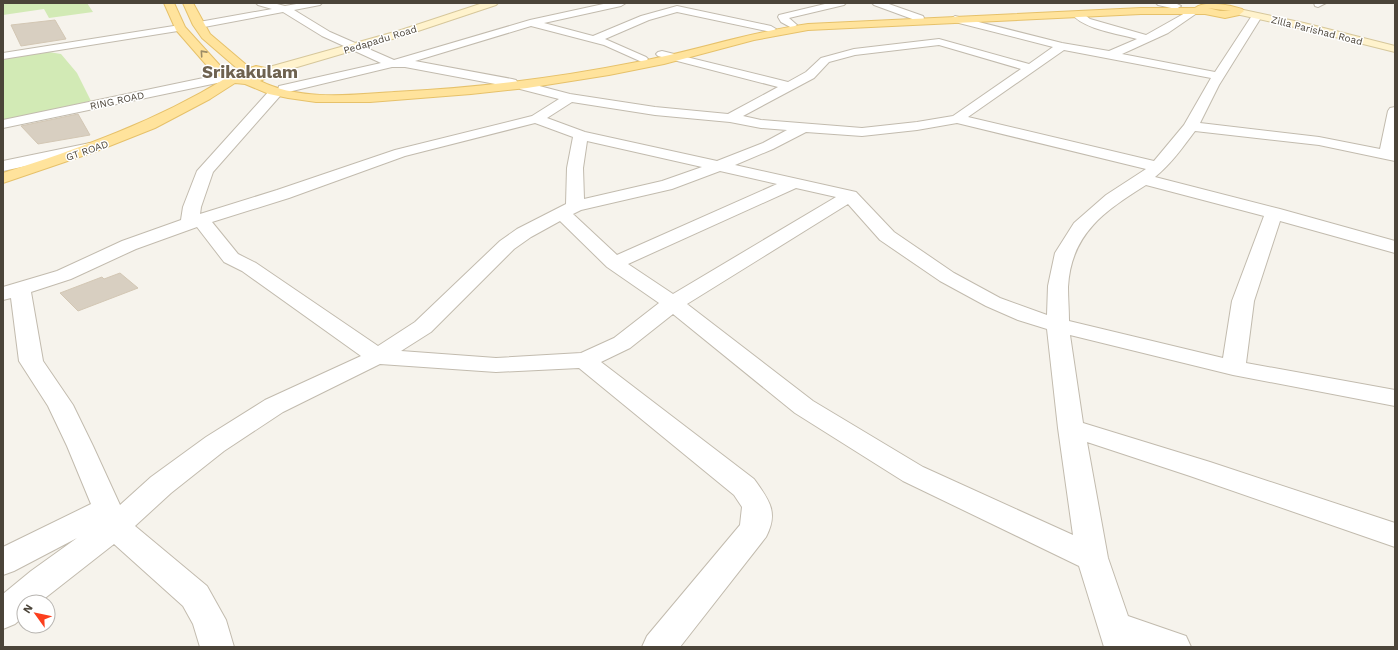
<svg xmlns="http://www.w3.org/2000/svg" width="1398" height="650" viewBox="0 0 1398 650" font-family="'Work Sans',sans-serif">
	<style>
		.green { fill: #d2eab5 }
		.building { fill: #d8cfc1; stroke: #d3c7b4 }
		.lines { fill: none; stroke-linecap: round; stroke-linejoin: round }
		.minor-casing { stroke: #c2bbae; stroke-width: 2 }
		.secondary-casing { stroke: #d6c79b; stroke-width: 2 }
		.primary-casing { stroke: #e6c16a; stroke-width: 2 }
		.minor { fill: #fff; fill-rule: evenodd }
		.secondary { fill: #fff3cd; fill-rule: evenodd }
		.primary { fill: #ffe39c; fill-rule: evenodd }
		.oneway { stroke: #9c8c66 }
		.labels { text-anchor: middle; stroke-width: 3; stroke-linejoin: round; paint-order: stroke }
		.far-street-label { font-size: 10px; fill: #4b4439; stroke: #fff }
		.far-town-label { font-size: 17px; font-weight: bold; fill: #6e6250; stroke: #fff }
	</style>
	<rect width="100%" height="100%" fill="#f6f3ec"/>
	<path class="green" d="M 10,3 L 87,3 L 93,12 L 49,18 L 44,9 L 3,15 L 3,4 Z
		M 49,52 L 61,54 L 77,73 L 91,101 L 3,120 L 3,59 Z"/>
	<path class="building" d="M 55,20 L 66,39 L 21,46 L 11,25 Z
		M 78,114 L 90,135 L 38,144 L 21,126 Z
		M 120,273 L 138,288 L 78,311 L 60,293 L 102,277 L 104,279 Z"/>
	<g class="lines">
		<g class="minor-casing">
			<path id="minor" d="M 256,3 L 273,3 L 285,6 L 302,3 L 322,3 L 320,5 L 294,10 L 330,32 L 394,60 L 530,20 L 608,3 L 626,3 L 621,6 L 544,23 L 593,36 L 641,16 L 677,6 L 771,26 L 776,29 L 771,32 L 677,12 L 649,20 L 605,39 L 646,57 L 648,59 L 646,61 L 642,62 L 604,45 L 531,26 L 415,61 L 512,79 L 516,80 L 518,83 L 516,86 L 512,87 L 405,67 L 392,67 L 284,93 L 281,92 L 280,96 L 213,172 L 201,207 L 200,214 L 277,190 L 395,150 L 532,116 L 559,99 L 520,89 L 518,86 L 520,83 L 524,82 L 570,94 L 655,107 L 728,114 L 778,87 L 658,56 L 656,54 L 658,52 L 662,51 L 788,82 L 806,72 L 821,58 L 854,49 L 939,39 L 1029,64 L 1053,47 L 951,21 L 950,19 L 955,16 L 1062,43 L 1109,51 L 1137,39 C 1119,34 1083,29 1072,14 L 1073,12 L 1081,12 L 1090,19 L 1146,35 L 1194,8 L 1197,9 L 1199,11 L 1197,13 L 1168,33 L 1122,54 L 1215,72 L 1253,14 L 1261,14 L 1262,16 L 1219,85 L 1200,123 L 1319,137 L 1380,149 L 1388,111 L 1390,108 L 1395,107 L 1395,161 L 1319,145 L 1195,131 C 1183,147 1171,164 1155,177 L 1280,209 L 1395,241 L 1395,253 L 1280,221 L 1254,301 L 1246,363 L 1395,390 L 1395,406 L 1233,375 L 1070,335 L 1083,423 L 1210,462 L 1395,523 L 1395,547 L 1190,476 L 1087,442 L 1108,558 L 1128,616 L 1186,636 L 1191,647 L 1104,647 L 1079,566 L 903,481 L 795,413 L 673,314 L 630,348 L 601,362 L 754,479 C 769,500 779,512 766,537 L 680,647 L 642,647 L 647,636 L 740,525 L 742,507 L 734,495 L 579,368 L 496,372 L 380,364 L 283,412 L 224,451 L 171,493 L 135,526 L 207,586 L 226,620 L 234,647 L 200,647 L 193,624 L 183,606 L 114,544 L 40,602 L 24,602 L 24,616 L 15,624 L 3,629 L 3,594 L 31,571 L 77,538 L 14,571 L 3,575 L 3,547 L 91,504 L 67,446 L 48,406 L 19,361 L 11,298 L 3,300 L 3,287 L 57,271 L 122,241 L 181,220 L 183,207 L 197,171 L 270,90 L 278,90 L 279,86 L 381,63 L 322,36 L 283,12 L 199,28 L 194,25 L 199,22 L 272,9 L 258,5 ZM 939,45 L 1021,69 L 953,116 L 917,122 L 862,128 L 761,120 L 743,116 L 814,78 L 829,62 L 855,55 ZM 1064,50 L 1211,78 L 1184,125 L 1154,161 L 968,117 ZM 572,102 L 655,115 L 730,122 L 761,128 L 787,130 L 763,143 L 717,161 L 585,132 L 547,118 ZM 535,123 L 573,137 L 567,168 L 566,204 L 517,229 L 500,241 L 415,322 L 378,346 L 256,263 L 238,254 L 212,222 L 289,198 L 405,156 ZM 957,123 L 1146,169 L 1106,195 L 1074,223 L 1055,253 L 1048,286 L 1047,315 L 1000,298 L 954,273 L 894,232 L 856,192 L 735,165 L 773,149 L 806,132 L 862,136 L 917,130 ZM 587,141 L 702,167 L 662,181 L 584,199 L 583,168 ZM 720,171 L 777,184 L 617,255 L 573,214 L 581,210 L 672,189 ZM 1146,185 L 1264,216 L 1232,301 L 1223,358 L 1069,321 C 1069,310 1068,298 1068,287 C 1071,233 1105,211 1146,185 ZM 796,188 L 836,197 L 673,294 L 628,264 ZM 848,204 L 880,240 L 940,281 L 986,306 L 1018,320 L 1047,329 L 1058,428 L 1073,535 L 923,467 L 813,401 L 687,304 ZM 560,221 L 607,267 L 659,303 L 614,338 L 581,353 L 496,358 L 401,351 L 431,332 L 514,249 L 531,237 ZM 197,227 L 224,262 L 242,271 L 361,356 L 265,400 L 206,437 L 151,477 L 120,505 L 93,446 L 73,405 L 43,361 L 31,292 L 71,279 L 136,249 Z
				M 829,3 L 846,3 L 844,5 L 789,18 L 797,25 L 792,28 L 781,22 L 778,17 L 779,15 Z
				M 872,3 L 886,3 L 923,16 L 924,18 L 923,20 L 915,20 L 874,5 Z
				M 1156,3 L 1175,3 L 1181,6 L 1176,9 L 1158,5 Z
				M 1314,3 L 1326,3 L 1318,7 L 1315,6 Z
				M 180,25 L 185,28 L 184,30 L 3,59 L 3,53 Z
				M 232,72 L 236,73 L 238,76 L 236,79 L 3,128 L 3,120 Z
				M 90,143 L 95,145 L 98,148 L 95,151 L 3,171 L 3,161 Z"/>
		</g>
		<g class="secondary-casing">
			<path id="secondary" d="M 483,3 L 498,3 L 496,5 L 406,35 L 270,75 L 262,75 L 260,72 L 262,69 L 398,31 Z
				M 1239,9 L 1304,23 L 1395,46 L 1395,52 L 1303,29 L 1236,14 L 1234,12 Z"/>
		</g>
		<g class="primary-casing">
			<path id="primary" d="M 164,3 L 174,3 L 185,27 L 224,70 L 233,71 L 239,70 L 202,38 L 193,25 L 183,3 L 193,3 L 210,34 L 250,68 L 256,66 L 270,69 L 272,72 L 268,77 L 260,81 C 300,101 351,95 394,92 C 476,88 557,78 637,62 C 694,51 750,32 808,24 L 1141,8 L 1195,8 C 1205,0 1230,5 1242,9 L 1244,11 L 1239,15 L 1225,18 L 1205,14 L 1141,14 L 808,30 L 754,40 L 664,64 L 609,75 L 527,88 L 471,94 L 370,102 L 316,102 L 288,98 L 269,94 L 245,84 L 235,83 L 210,99 L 155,128 L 97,151 L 3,183 L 3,173 C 81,148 156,121 226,78 L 216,76 L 176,30 ZM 1208,8 L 1231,11 L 1220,11 ZM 256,74 L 252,76 L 243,77 Z"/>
		</g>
		<use href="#minor" class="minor"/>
		<use href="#secondary" class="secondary"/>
		<use href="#primary" class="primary"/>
	</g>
	<defs><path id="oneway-chevron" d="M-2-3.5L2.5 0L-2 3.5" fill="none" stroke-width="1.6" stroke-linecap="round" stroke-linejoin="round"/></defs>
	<use class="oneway" href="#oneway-chevron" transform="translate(203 53) rotate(-132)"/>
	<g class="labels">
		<g class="far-street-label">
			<text transform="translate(1317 30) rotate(14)" y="4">Zilla Parishad Road</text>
			<text transform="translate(380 39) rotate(-17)" y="4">Pedapadu Road</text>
			<text transform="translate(117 100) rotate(-12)" y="4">RING ROAD</text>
			<text transform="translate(87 150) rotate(-19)" y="4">GT ROAD</text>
		</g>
		<g class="far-town-label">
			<text x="250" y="78">Srikakulam</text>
		</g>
	</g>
	<rect width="1398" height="650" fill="none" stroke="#4b4439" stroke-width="8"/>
	<g transform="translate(36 614) rotate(303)"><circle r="19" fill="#ffffff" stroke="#b7b4b0"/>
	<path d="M0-3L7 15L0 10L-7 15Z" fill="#fc3f1d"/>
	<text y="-6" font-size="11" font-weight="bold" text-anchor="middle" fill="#4b4439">N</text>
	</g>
</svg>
